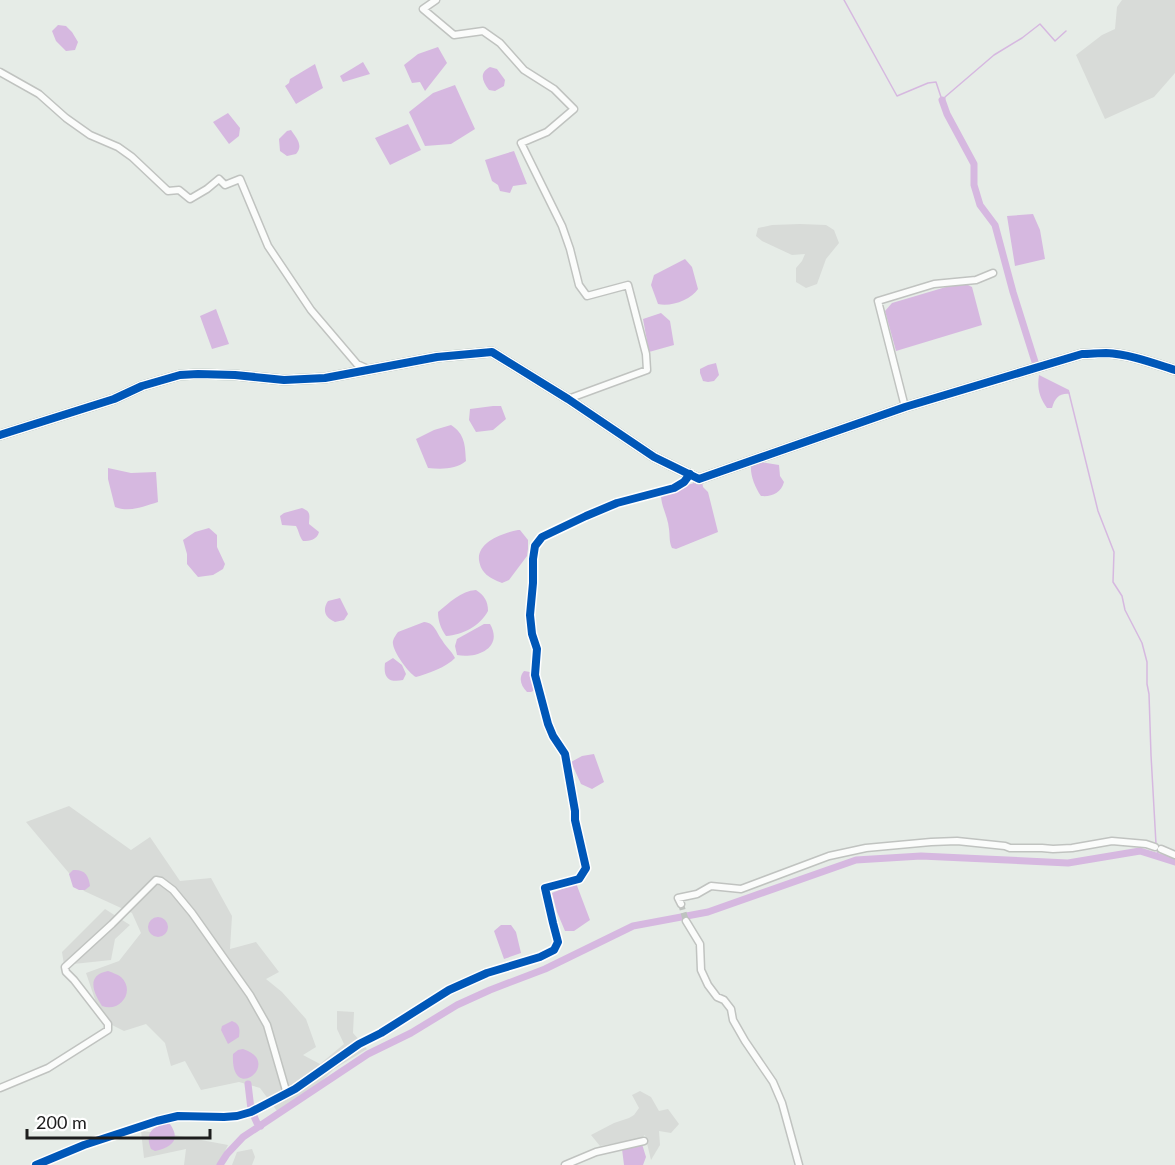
<svg xmlns="http://www.w3.org/2000/svg" width="1175" height="1165" viewBox="0 0 1175 1165" font-family="Lato,sans-serif">
	<style>
		.residential { fill: #d8dbd8 }
		.water { fill: #d6b8e0 }
		.lines { fill: none; stroke-linecap: round; stroke-linejoin: round }
		.stream { stroke: #d6b8e0; stroke-width: 1.5 }
		.canal { stroke: #d6b8e0; stroke-width: 7 }
		.street-tunnel { stroke: #bec3bf; stroke-width: 6; stroke-dasharray: 6 3; stroke-linecap: butt }
		.street-casing { stroke: #c0c3c0; stroke-width: 9 }
		.secondary-casing { stroke: #7e968c; stroke-width: 11 }
		.street { stroke: #fbfcfb; stroke-width: 6 }
		.secondary { stroke: #e9f3ef; stroke-width: 8 }
		.cycleway-casing { stroke: #fff; stroke-width: 11 }
		.cycleway { stroke: #0057b8; stroke-width: 8 }
	</style>
	<rect width="100%" height="100%" fill="#e6ece7"/>
	<path class="residential" d="M 1122,0 L 1175,0 L 1175,73 L 1154,97 L 1105,119 L 1076,55 L 1102,35 L 1115,29 L 1117,7 Z
		M 800,224 L 826,225 L 834,230 L 839,243 L 826,259 L 817,284 L 806,288 L 796,282 L 796,268 L 802,261 L 805,254 L 792,255 L 762,241 L 756,236 L 758,228 L 772,225 Z
		M 69,806 L 131,850 L 150,837 L 180,881 L 211,878 L 232,916 L 230,949 L 256,942 L 279,972 L 266,979 L 282,992 L 306,1019 L 316,1047 L 303,1055 L 320,1064 L 344,1044 L 337,1029 L 337,1011 L 354,1012 L 353,1033 L 367,1049 L 334,1069 L 313,1090 L 280,1115 L 260,1088 L 239,1082 L 201,1090 L 185,1061 L 171,1066 L 165,1043 L 146,1024 L 124,1031 L 102,1020 L 86,973 L 119,961 L 141,933 L 132,913 L 84,891 L 26,822 Z
		M 105,909 L 130,925 L 115,939 L 111,960 L 64,965 L 62,952 Z
		M 640,1091 L 651,1097 L 659,1111 L 668,1109 L 679,1124 L 671,1133 L 659,1131 L 660,1145 L 651,1160 L 645,1135 L 635,1142 L 626,1141 L 600,1146 L 591,1135 L 614,1123 L 629,1118 L 634,1115 L 639,1108 L 632,1095 Z
		M 141,1131 L 169,1134 L 228,1145 L 218,1165 L 184,1165 L 186,1149 L 144,1158 Z
		M 252,1149 L 255,1157 L 252,1165 L 232,1165 L 237,1152 Z"/>
	<path class="water" d="M 58,25 L 66,26 L 72,32 L 78,42 L 75,50 L 66,51 L 56,41 L 52,31 Z
		M 438,47 L 447,63 L 425,91 L 420,82 L 412,83 L 404,65 L 418,54 Z
		M 363,62 L 370,74 L 343,82 L 340,76 Z
		M 315,64 L 323,88 L 296,104 L 285,86 L 289,83 L 290,79 Z
		M 490,67 L 497,69 L 505,80 L 504,86 L 495,91 L 489,90 C 482,81 479,73 490,67 Z
		M 455,85 L 475,129 L 451,144 L 425,146 L 409,112 L 433,93 Z
		M 228,113 L 240,128 L 239,136 L 229,144 L 213,122 Z
		M 408,124 L 421,150 L 390,165 L 375,138 Z
		M 291,130 C 296,138 304,145 296,154 L 287,156 L 280,151 L 279,139 L 287,131 Z
		M 514,151 L 527,184 L 513,186 L 510,193 L 500,191 L 498,185 L 492,181 L 485,160 Z
		M 1033,214 L 1040,230 L 1045,259 L 1015,266 L 1007,216 Z
		M 685,259 L 692,267 L 698,289 C 691,300 671,307 658,304 L 651,285 L 654,275 Z
		M 966,284 L 972,287 L 982,325 L 896,351 L 885,311 L 892,303 L 946,287 Z
		M 216,309 L 229,344 L 212,349 L 200,316 Z
		M 661,313 L 670,321 L 674,345 L 649,352 L 643,319 Z
		M 716,363 L 719,375 L 714,381 L 708,382 L 703,381 L 700,373 L 700,369 L 708,365 Z
		M 1039,375 L 1069,390 L 1070,394 C 1059,393 1055,398 1052,408 L 1047,408 C 1039,397 1037,388 1039,375 Z
		M 493,406 L 501,406 L 506,419 L 493,430 L 476,432 L 469,420 L 470,409 Z
		M 451,425 C 465,434 465,445 466,461 C 456,470 440,469 428,468 L 416,439 L 434,430 Z
		M 761,462 L 779,465 L 780,476 L 784,482 C 781,493 772,497 761,496 C 755,487 750,475 751,465 Z
		M 108,468 L 131,473 L 156,472 L 158,502 C 145,506 129,513 115,507 L 108,479 Z
		M 700,481 L 702,481 L 703,487 L 708,492 L 718,532 L 676,549 L 672,548 C 669,542 670,536 669,529 C 668,517 661,506 661,495 L 663,493 Z
		M 302,508 C 312,512 309,516 309,524 L 319,532 C 317,540 310,541 303,541 C 299,536 299,531 296,526 L 282,525 L 280,516 L 284,513 Z
		M 209,528 L 217,535 L 217,547 L 225,564 L 223,569 L 213,575 L 198,577 L 187,564 L 187,554 L 183,540 L 195,532 Z
		M 518,530 L 520,530 L 528,540 L 528,549 L 527,556 L 509,580 L 502,583 C 490,578 481,574 479,560 C 477,542 503,533 518,530 Z
		M 476,590 C 484,595 488,601 488,611 C 480,626 463,635 446,636 C 441,629 438,621 438,612 C 449,603 461,591 476,590 Z
		M 340,598 L 348,614 L 344,620 L 335,622 C 325,618 322,610 328,601 Z
		M 424,622 C 435,623 436,632 442,640 C 446,647 451,650 455,658 C 447,667 427,674 416,677 C 408,673 391,649 393,641 C 394,637 396,635 398,632 Z
		M 484,624 L 490,624 C 504,648 476,659 457,655 L 455,646 L 457,639 Z
		M 393,658 L 402,665 L 406,674 L 403,680 C 389,683 383,678 385,663 Z
		M 524,671 L 530,672 C 533,678 536,683 535,690 L 531,692 L 527,692 C 521,686 518,678 524,671 Z
		M 594,754 L 604,782 L 592,789 L 581,784 L 571,762 L 582,756 Z
		M 73,870 C 85,869 89,876 90,886 L 85,890 L 79,890 L 73,887 L 69,874 Z
		M 576,883 L 590,920 L 574,931 L 565,931 L 557,912 L 552,893 Z
		M148 927a10 10 0 1 1 20 0a10 10 0 1 1-20 0Z
		M 501,925 L 511,925 L 516,932 L 521,953 L 504,959 L 494,931 Z
		M 108,971 C 113,973 117,974 121,977 C 136,991 120,1013 102,1006 C 93,992 86,975 108,971 Z
		M 232,1021 C 240,1024 240,1029 239,1037 L 228,1044 L 221,1030 L 222,1026 Z
		M 243,1049 C 284,1062 230,1106 233,1054 L 238,1050 Z
		M 165,1123 L 170,1124 C 181,1140 172,1147 155,1151 L 151,1149 C 145,1134 151,1128 165,1123 Z
		M 642,1144 L 646,1157 L 643,1165 L 624,1165 L 622,1149 Z"/>
	<g class="lines">
		<path class="stream" d="M 844,0 L 897,96 L 928,83 L 936,82 L 942,100
			M 943,106 L 945,97 L 994,55 L 1022,38 L 1040,24 L 1055,41 L 1066,31
			M 1069,393 L 1098,511 L 1114,552 L 1113,582 L 1122,596 L 1125,610 L 1142,643 L 1147,662 L 1147,684 L 1149,694 L 1151,755 L 1156,844
			M 1157,848 L 1158,857"/>
		<path class="canal" d="M 942,100 L 947,114 L 974,164 L 974,185 L 980,205 L 995,225 L 1013,292 L 1036,365
			M 248,1084 L 251,1109
			M 253,1114 L 257,1123 L 261,1126
			M 220,1165 L 227,1154 L 243,1137 L 368,1054 L 411,1033 L 457,1005 L 490,990 L 545,969 L 633,926 L 708,912 L 856,860 L 921,856 L 1068,863 L 1140,851 L 1175,862"/>
		<path class="street-tunnel" d="M 681,904 L 686,921"/>
		<g class="street-casing">
			<path id="street" d="M 436,0 L 423,9 L 454,35 L 483,31 L 500,43 L 524,70 L 554,89 L 574,109 L 547,132 L 521,143 L 562,226 L 570,249 L 579,285 L 587,296 L 628,285 L 646,354 L 647,370 L 568,399
				M 0,72 L 39,94 L 66,118 L 90,135 L 118,147 L 132,157 L 168,191 L 179,190 L 190,199 L 207,189 L 219,179 L 225,185 L 240,179 L 268,246 L 311,310 L 357,364 L 368,369
				M 905,407 L 878,301 L 934,284 L 976,280 L 993,273
				M 1161,849 L 1175,855
				M 681,904 L 678,898 L 697,894 L 711,886 L 741,889 L 829,856 L 866,848 L 931,842 L 957,841 L 1005,846 L 1010,848 L 1042,848 L 1053,849 L 1072,848 L 1112,841 L 1146,844 L 1155,847
				M 686,921 L 700,944 L 701,970 L 708,985 L 717,997 L 724,1000 L 731,1009 L 733,1020 L 745,1041 L 773,1082 L 782,1103 L 799,1165
				M 0,1088 L 48,1068 L 108,1030 L 108,1024 L 74,980 L 66,972 L 65,967 L 112,924 L 156,880 L 161,881 L 173,890 L 192,913 L 250,995 L 267,1025 L 287,1094
				M 36,1165 L 84,1145 L 157,1121 L 178,1116 L 224,1117 L 237,1116 L 251,1112 L 295,1089 L 359,1044 L 381,1033 L 449,990 L 487,973 L 540,957 L 554,950 L 558,942 L 553,923 L 545,888 L 579,879 L 586,868 L 575,820 L 575,811 L 565,754 L 553,736 L 548,724 L 535,675 L 537,649 L 532,634 L 530,615 L 533,583 L 533,559 L 535,546 L 542,537 L 586,516 L 617,503 L 674,488 L 684,482 L 690,474
				M 565,1165 L 596,1152 L 644,1141"/>
		</g>
		<g class="secondary-casing">
			<path id="secondary" d="M 0,435 L 114,399 L 142,386 L 180,375 L 198,374 L 235,375 L 284,380 L 325,378 L 437,357 L 492,352 L 568,399 L 654,457 L 699,479 L 905,407 L 1082,354 C 1090,354 1098,353 1106,353 C 1129,354 1153,363 1175,370"/>
		</g>
		<use href="#street" class="street"/>
		<use href="#secondary" class="secondary"/>
		<g class="cycleway-casing">
			<path id="cycleway" d="M 0,435 L 114,399 L 142,386 L 180,375 L 198,374 L 235,375 L 284,380 L 325,378 L 437,357 L 492,352 L 568,399 L 654,457 L 699,479 L 905,407 L 1082,354 C 1090,354 1098,353 1106,353 C 1129,354 1153,363 1175,370
				M 36,1165 L 84,1145 L 157,1121 L 178,1116 L 224,1117 L 237,1116 L 251,1112 L 295,1089 L 359,1044 L 381,1033 L 449,990 L 487,973 L 540,957 L 554,950 L 558,942 L 553,923 L 545,888 L 579,879 L 586,868 L 575,820 L 575,811 L 565,754 L 553,736 L 548,724 L 535,675 L 537,649 L 532,634 L 530,615 L 533,583 L 533,559 L 535,546 L 542,537 L 586,516 L 617,503 L 674,488 L 684,482 L 690,474"/>
		</g>
		<use href="#cycleway" class="cycleway"/>
	</g>
	<path d="M27 1129v9h183v-9" fill="none" stroke="#1d1d1d" stroke-width="3"/>
	<text x="36" y="1129" font-size="18" fill="#1d1d1d" stroke="#ffffff" stroke-width="4.5" paint-order="stroke">200 m</text>
</svg>
